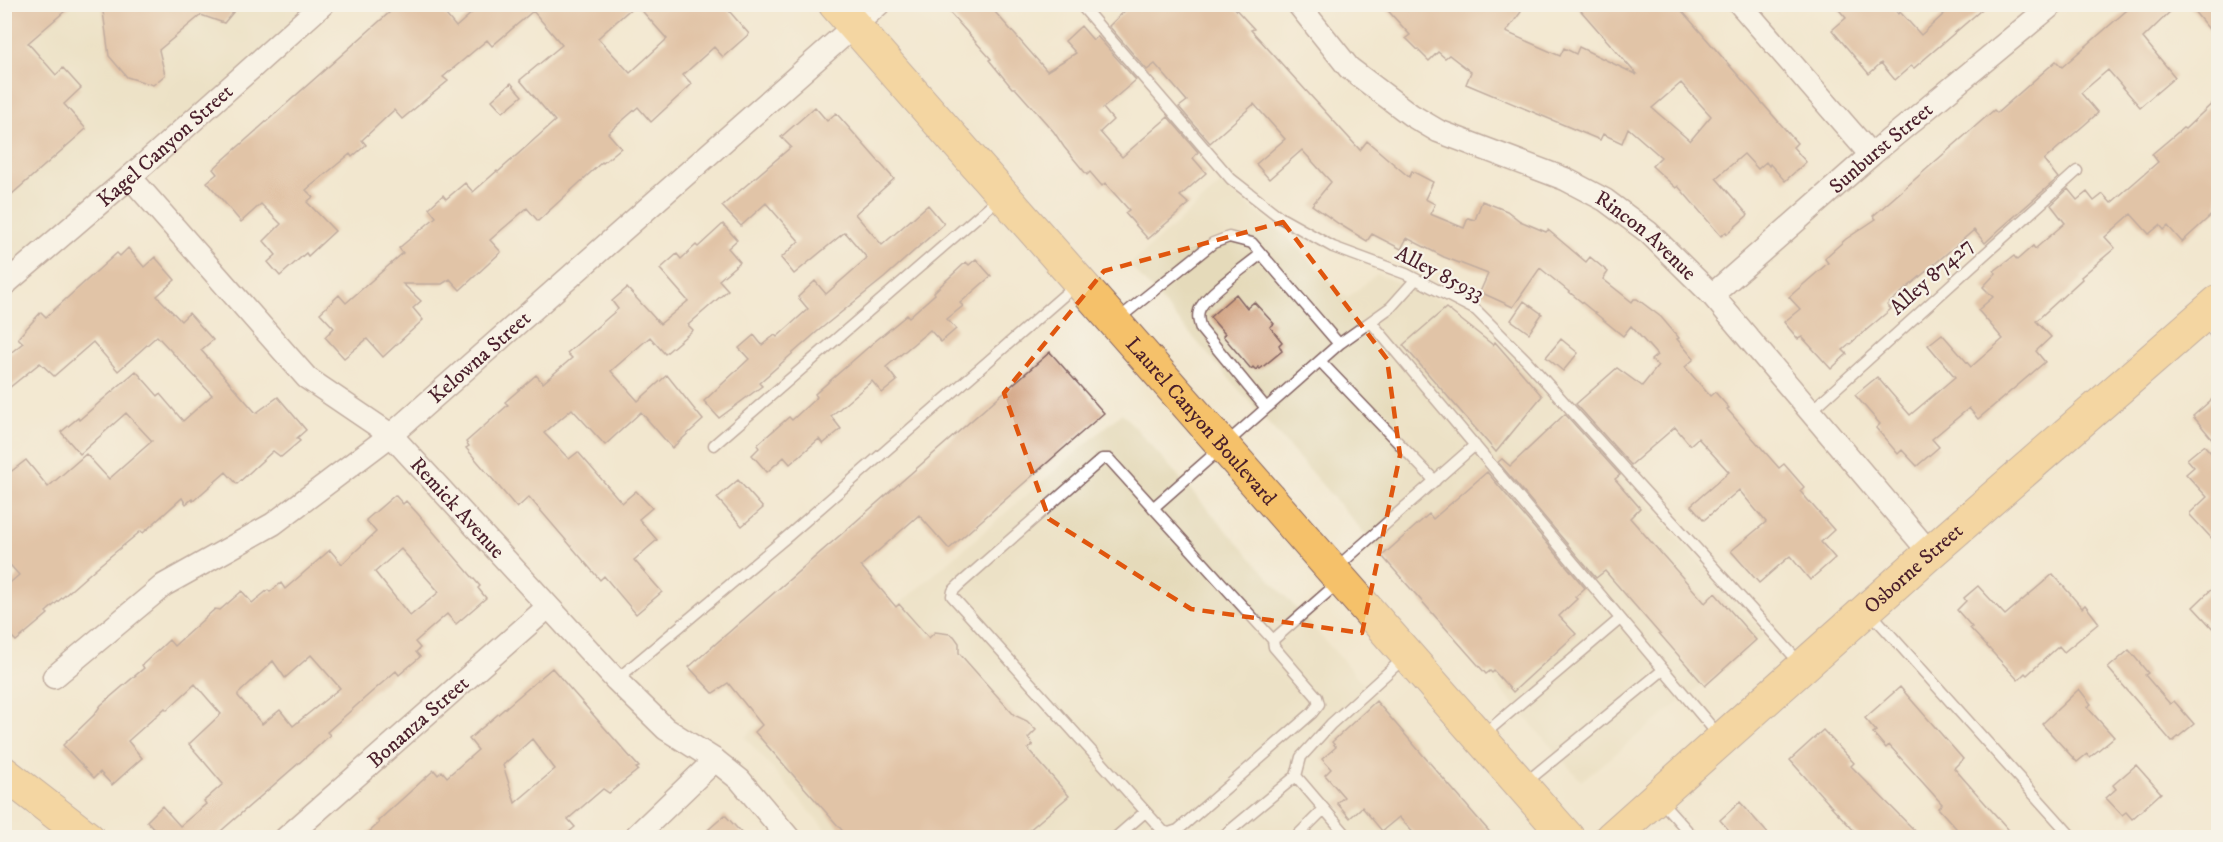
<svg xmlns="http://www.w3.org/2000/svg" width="2223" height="842" viewBox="0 0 2223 842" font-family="'IM FELL DW Pica',serif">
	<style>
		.built { fill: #e5daba }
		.building { fill: #cd9976; fill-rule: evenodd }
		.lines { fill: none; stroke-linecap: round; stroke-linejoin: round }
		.lane-casing { stroke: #856564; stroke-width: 13 }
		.street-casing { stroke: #856564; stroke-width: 25 }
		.primary-casing { stroke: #856564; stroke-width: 35 }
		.highway-casing { stroke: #856564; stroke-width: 35 }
		.lane { stroke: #fff; stroke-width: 10 }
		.street { stroke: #fff; stroke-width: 22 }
		.primary { stroke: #f5c16b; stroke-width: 33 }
		.highway { stroke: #f5c16b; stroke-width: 33 }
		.marked { fill: none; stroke: #e0560e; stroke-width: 4.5; stroke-dasharray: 12 8; stroke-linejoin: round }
		.labels { text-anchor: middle; stroke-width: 4.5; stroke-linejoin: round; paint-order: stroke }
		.street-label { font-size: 21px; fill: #4a1f2b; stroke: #f7f3e8 }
	</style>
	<rect width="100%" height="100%" fill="#f7f3e8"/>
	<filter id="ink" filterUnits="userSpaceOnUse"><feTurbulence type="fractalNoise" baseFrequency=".0167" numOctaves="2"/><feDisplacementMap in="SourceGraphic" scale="12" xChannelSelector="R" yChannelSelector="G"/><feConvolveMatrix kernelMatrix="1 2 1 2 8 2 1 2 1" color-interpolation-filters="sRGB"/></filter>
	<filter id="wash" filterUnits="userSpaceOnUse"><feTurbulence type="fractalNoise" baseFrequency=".008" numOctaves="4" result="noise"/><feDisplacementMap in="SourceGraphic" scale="24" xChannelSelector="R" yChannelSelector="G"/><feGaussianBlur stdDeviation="1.35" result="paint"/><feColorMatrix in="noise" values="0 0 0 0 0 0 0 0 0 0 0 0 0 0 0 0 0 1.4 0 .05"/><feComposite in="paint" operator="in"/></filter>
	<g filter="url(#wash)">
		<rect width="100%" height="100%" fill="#f2e7cf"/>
		<path class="built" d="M 5,5 L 323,5 L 5,285 Z
			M 1221,184 L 1285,235 L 1347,298 L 1377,274 L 1448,303 L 1508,348 L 1764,635 L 1581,781 L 1130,265 Z
			M 1122,413 L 1377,699 L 1496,837 L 832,837 L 745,737 Z"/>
		<g id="blocks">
			<path class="building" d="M 13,4 L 73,4 L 28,43 L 56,75 L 63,68 L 81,88 L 64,104 L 86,129 L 4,201 L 4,12 Z
				M 102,4 L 240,4 L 224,23 L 201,15 L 159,50 L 165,75 L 153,85 L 127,77 L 109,56 Z
				M 399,4 L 437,4 L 456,27 L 482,4 L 636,4 L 598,38 L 630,73 L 667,39 L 636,4 L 723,4 L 749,34 L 723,57 L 714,47 L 683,75 L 692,84 L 651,122 L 638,107 L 608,133 L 621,148 L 603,163 L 602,162 L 538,221 L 527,208 L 498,233 L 490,240 L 501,252 L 460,290 L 450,279 L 442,284 L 403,284 L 421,301 L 413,308 L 423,320 L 383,357 L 367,339 L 344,358 L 325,337 L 334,328 L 320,313 L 339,295 L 346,303 L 403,253 L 399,248 L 436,217 L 429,208 L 443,195 L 446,199 L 465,183 L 473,192 L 497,171 L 498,172 L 555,121 L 520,80 L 562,45 L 533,11 L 492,46 L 487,40 L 443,77 L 448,81 L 402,119 L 394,110 L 362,140 L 366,145 L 352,157 L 350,154 L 306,190 L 313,197 L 307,202 L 335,231 L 308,256 L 306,253 L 280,276 L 268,262 L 276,255 L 264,241 L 281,224 L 261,204 L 241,222 L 207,182 L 217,174 L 213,169 Z
				M 942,4 L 988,4 L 1047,71 L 1076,53 L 1065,41 L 1081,26 L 1093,40 L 1097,36 L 1136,80 L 1103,108 L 1113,120 L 1100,132 L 1122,157 L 1168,117 L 1198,152 L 1193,158 L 1206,173 L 1180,196 L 1189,204 L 1148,239 L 1125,213 L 1129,210 L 1105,183 L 1102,186 L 1090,172 L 1087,175 L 1064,147 L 1054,132 L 1015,88 L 1012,88 L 989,60 L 991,59 Z
				M 1132,4 L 1231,4 L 1254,29 L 1251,30 L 1280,62 L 1360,150 L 1367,141 L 1409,177 L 1412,171 L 1433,182 L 1425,199 L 1435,204 L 1430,214 L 1464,228 L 1468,218 L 1475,220 L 1482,201 L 1507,211 L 1520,221 L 1546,232 L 1548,230 L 1586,262 L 1590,257 L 1608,272 L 1603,279 L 1632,302 L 1634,299 L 1637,299 L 1661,317 L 1679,338 L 1677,339 L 1694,359 L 1685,367 L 1710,396 L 1715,392 L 1729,408 L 1727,409 L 1779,468 L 1784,464 L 1804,487 L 1800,491 L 1834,530 L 1821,542 L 1835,558 L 1810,580 L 1790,556 L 1759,583 L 1731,551 L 1766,522 L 1739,490 L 1704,520 L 1691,505 L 1729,472 L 1698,438 L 1690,445 L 1675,427 L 1631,465 L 1576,404 L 1617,368 L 1642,386 L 1658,366 L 1651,360 L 1657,355 L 1631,326 L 1623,336 L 1540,268 L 1513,307 L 1480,292 L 1488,274 L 1444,257 L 1407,238 L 1401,249 L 1372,234 L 1367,241 L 1339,224 L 1312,205 L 1331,182 L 1302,150 L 1269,179 L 1256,164 L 1285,139 L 1254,104 L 1210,143 L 1179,107 L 1187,101 L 1155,64 L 1147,70 L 1109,26 Z
				M 1382,4 L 1511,4 L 1521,12 L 1506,32 L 1560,56 L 1564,48 L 1576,54 L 1579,47 L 1637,75 L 1575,4 L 1676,4 L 1797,143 L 1793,147 L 1806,162 L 1785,181 L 1770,164 L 1769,166 L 1766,162 L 1758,169 L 1744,154 L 1716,178 L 1748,215 L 1727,234 L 1726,232 L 1721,236 L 1678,186 L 1676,188 L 1652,166 L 1661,157 L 1628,128 L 1622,143 L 1603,134 L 1600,140 L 1466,84 L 1471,72 L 1449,55 L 1445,58 L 1438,52 L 1429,61 L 1406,38 L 1410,35 ZM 1681,83 L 1711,116 L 1690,141 L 1652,108 Z
				M 1834,4 L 1890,4 L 1898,14 L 1900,12 L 1921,35 L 1955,4 L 1988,4 L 1914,68 L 1911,66 L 1895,80 L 1881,63 L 1869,74 L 1832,30 L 1846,18 Z
				M 2134,4 L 2178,4 L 2143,38 L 2175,77 L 2140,107 L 2108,70 L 2081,93 L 2098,113 L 2044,160 L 2058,178 L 2000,229 L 1985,243 L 1974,230 L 1887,305 L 1891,309 L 1843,350 L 1847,354 L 1831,369 L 1802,337 L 1798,339 L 1784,322 L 1800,309 L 1789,297 L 1828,263 L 1825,259 L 1826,257 L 1846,239 L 1876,219 L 1873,216 L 1994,110 L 1997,113 L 2056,61 L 2062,67 Z
				M 2188,4 L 2212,4 L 2218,12 L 2218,40 Z
				M 511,83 L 522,96 L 503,112 L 492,100 Z
				M 2218,98 L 2218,209 L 2182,242 L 2168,226 L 2164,230 L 2160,225 L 2149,234 L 2131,214 L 2105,237 L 2115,248 L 2081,277 L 2082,279 L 2036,321 L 2051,337 L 2036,351 L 2045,362 L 1978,419 L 1969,408 L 1932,439 L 1939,447 L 1917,466 L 1902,450 L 1898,454 L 1876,428 L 1880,424 L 1855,395 L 1877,377 L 1910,415 L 1955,377 L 1928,345 L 1942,334 L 1971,367 L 2003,339 L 1978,310 L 1993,297 L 1983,287 L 1996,273 L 1994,271 L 2014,256 L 2017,260 L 2033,246 L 2035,249 L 2065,223 L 2051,205 L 2068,189 L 2077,200 L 2087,192 L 2094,201 L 2103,194 L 2111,203 L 2158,162 L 2152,154 L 2183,128 L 2185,129 Z
				M 815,107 L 827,121 L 836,113 L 894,179 L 855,214 L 882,245 L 928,205 L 944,224 L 884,278 L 818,331 L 759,383 L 762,386 L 719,418 L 704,401 L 749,359 L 739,348 L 754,335 L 762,345 L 775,335 L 777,337 L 808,309 L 798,297 L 815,281 L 826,294 L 867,258 L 845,232 L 794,274 L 781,258 L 799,241 L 766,203 L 741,226 L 722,206 L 791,147 L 781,137 Z
				M 723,224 L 737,240 L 728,248 L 740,262 L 719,280 L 728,290 L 688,325 L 693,330 L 665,354 L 650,337 L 611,371 L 638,401 L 667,375 L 703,420 L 672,448 L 641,412 L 605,445 L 572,409 L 544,433 L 569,459 L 578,452 L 622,503 L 636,491 L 652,508 L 639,519 L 657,540 L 634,560 L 662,592 L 636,614 L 604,576 L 600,580 L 529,497 L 517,508 L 466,448 L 469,446 L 466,442 L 508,405 L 505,402 L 536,375 L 543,383 L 572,358 L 567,353 L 618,309 L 612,301 L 627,288 L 660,324 L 688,301 L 660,269 L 677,254 L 681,259 L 696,245 L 698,247 Z
				M 128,248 L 144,267 L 155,257 L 175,280 L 157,296 L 181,321 L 189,313 L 213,340 L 201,350 L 256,413 L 278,397 L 306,430 L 297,438 L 300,441 L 281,457 L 273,451 L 237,484 L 226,472 L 193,501 L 192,499 L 186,504 L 182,498 L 143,533 L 141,531 L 96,568 L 46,612 L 48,614 L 16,641 L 4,629 L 4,588 L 19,575 L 4,558 L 4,477 L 26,460 L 48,487 L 86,454 L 109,479 L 152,441 L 126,413 L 80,454 L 61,432 L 78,418 L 79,420 L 136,371 L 158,396 L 160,394 L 183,421 L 212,395 L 157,336 L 118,371 L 93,342 L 54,376 L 40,363 L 4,392 L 4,358 L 23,343 L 18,338 L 41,312 L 46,317 L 117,253 L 120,256 Z
				M 976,259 L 991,276 L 960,303 L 963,306 L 947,319 L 956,329 L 941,342 L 930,330 L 886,367 L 897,381 L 882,393 L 872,381 L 831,416 L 841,429 L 823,444 L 819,439 L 790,464 L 784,457 L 767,472 L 752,455 L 759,448 L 757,445 L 789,417 L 792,420 L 817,397 L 815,394 L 873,343 L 907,315 L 909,317 L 935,294 L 934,292 L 966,262 L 969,265 Z
				M 1236,294 L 1247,308 L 1254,302 L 1274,324 L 1270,327 L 1282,342 L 1279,345 L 1282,351 L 1260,369 L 1258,367 L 1256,370 L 1253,367 L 1251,369 L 1223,336 L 1225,334 L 1210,317 Z
				M 1524,301 L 1542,314 L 1529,333 L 1511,320 Z
				M 1446,308 L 1493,345 L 1495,342 L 1542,396 L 1496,452 L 1403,345 Z
				M 1561,339 L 1578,353 L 1563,371 L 1546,357 Z
				M 1050,352 L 1104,413 L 949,549 L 919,515 L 861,566 L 896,607 L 899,604 L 929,638 L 935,632 L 950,634 L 954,636 L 959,643 L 959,653 L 1014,715 L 1027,721 L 1036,730 L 1028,738 L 1033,745 L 1028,749 L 1069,796 L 1021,837 L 848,837 L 755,732 L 762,725 L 728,683 L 713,693 L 689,667 Z
				M 2218,394 L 2218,446 L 2193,416 Z
				M 1565,414 L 1620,475 L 1615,479 L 1640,508 L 1630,518 L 1705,603 L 1715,593 L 1756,640 L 1705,686 L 1605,571 L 1596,578 L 1498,462 L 1502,459 L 1510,466 Z
				M 2204,445 L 2218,461 L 2218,545 L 2190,515 L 2190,513 L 2207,497 L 2186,474 L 2194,467 L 2187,459 Z
				M 1487,472 L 1585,588 L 1575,597 L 1577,599 L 1559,616 L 1576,634 L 1513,692 L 1494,671 L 1492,673 L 1490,671 L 1486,674 L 1382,556 L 1429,514 L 1433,519 Z
				M 738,480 L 763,508 L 742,526 L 717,498 Z
				M 395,495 L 403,504 L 406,501 L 418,514 L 480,586 L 478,588 L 486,598 L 456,624 L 447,614 L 415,642 L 420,648 L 416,652 L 420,657 L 399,675 L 396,671 L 366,697 L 327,732 L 330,735 L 315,749 L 214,837 L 162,837 L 147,821 L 162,806 L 180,826 L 206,804 L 204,801 L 223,784 L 189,744 L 221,714 L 195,684 L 167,710 L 165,708 L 128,741 L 142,758 L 112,785 L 100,772 L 94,778 L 63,745 L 94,715 L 101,705 L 144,668 L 142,665 L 169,640 L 174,646 L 215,609 L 220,610 L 242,591 L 252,603 L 268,590 L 270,592 L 281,583 L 285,589 L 330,550 L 342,564 L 376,532 L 366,520 ZM 401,549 L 439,592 L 410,616 L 375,572 ZM 311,655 L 340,688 L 293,726 L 280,710 L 262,724 L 238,696 L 238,694 L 273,661 L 285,678 Z
				M 2053,574 L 2082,608 L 2085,605 L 2099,623 L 2064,652 L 2059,646 L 2027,675 L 2025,673 L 2018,680 L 1970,628 L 1972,627 L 1957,610 L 1966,601 L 1964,598 L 1978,586 L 2005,615 Z
				M 2218,583 L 2218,634 L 2193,607 Z
				M 2129,650 L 2148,673 L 2145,675 L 2170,704 L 2174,701 L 2194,724 L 2172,742 L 2108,668 Z
				M 552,668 L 639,767 L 636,768 L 638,770 L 609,793 L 603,789 L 568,819 L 575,827 L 563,837 L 364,837 L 379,823 L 378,821 L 434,770 L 438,775 L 442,771 L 447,777 L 478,750 L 469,739 ZM 532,739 L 555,769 L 515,803 L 503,765 Z
				M 1900,687 L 1963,759 L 1954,768 L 2015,837 L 1964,837 L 1938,808 L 1942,804 L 1889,745 L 1886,748 L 1873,733 L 1876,731 L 1865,718 Z
				M 2079,689 L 2091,704 L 2087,707 L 2114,737 L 2090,757 L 2087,754 L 2077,762 L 2042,724 Z
				M 1376,701 L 1494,837 L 1417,837 L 1399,817 L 1382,831 L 1362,807 L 1350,818 L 1337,803 L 1344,797 L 1325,775 L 1331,769 L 1322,759 L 1336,747 L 1332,742 Z
				M 1823,730 L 1854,763 L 1851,766 L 1921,837 L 1860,837 L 1831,806 L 1790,760 Z
				M 2136,765 L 2161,793 L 2132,819 L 2126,812 L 2122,815 L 2106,798 L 2116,789 L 2113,785 Z
				M 1740,802 L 1771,837 L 1735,837 L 1720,820 Z
				M 725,815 L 745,837 L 700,837 Z"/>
		</g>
	</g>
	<g filter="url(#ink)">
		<use href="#blocks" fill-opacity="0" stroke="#856564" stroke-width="1.5"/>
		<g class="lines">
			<g class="lane-casing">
				<path id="lane" d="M 1080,4 L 1231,179 L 1281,218 L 1333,247 L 1406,274 L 1476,310 L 1526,360 L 1800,663
					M 1261,254 C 1248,265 1203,296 1199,311 C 1197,317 1199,323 1201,329 L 1266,408
					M 2205,318 L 2218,338
					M 1117,320 L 1213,243 L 1229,237 L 1252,243 L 1339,344 L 1153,508
					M 1371,322 L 1720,737
					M 1339,344 L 1391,307 L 1416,279
					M 1320,361 L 1435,481
					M 1811,411 L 2077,171
					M 714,445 L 999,198
					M 1336,568 L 1475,445
					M 1870,612 L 2073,838
					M 1273,640 L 1109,459 L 1102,459 L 959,585 L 953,591 L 952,596 L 1163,831 L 1169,833 L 1178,830 L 1312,713 L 1319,704 L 1317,697 L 1274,647 L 1273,640 L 1339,582
					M 616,680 L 788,536 L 1078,283
					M 1483,735 L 1620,619
					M 1296,776 L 1349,838
					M 1525,783 L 1663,670
					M 1660,800 L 1694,838
					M 1115,838 L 1145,812
					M 1221,838 L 1296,776 L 1301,757 L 1331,724 L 1405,657
					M 1295,838 L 1324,809"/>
			</g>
			<g class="street-casing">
				<g id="street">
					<path id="s1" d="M 1298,4 L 1349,68 L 1411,115 L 1438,131 L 1565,179 L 1605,200 L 1648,232 L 1712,295 L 1930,553"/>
					<path d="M 1740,4 L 1871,155"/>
					<path id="s2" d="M 130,177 L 307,378 L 391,435 L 616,680 L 666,729 L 715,760 L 740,780 L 789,838"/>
					<path id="s3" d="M 4,285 L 130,177 L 323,4"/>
					<path id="s4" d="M 1712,295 L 1871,155 L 2053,4"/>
					<path id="s5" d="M 54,677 L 164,585 L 273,524 L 391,435 L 879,4"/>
					<path id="s6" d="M 286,838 L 548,607"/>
					<path d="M 634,838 L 715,760"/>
				</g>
			</g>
			<g class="primary-casing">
				<g id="primary">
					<path id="s7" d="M 835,4 L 1568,838"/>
					<path id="s8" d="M 1611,838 L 1930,553 L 2218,302"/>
				</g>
			</g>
			<g class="highway-casing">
				<path id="highway" d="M 4,773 L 88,838"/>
			</g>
			<use href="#lane" class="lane"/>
			<use href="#street" class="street"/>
			<use href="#primary" class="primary"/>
			<use href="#highway" class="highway"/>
		</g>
	</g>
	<path d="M0 0H2223V842H0ZM 1283,222 L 1387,359 L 1400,455 L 1362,633 L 1191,609 L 1049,519 L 1004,393 L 1104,271 Z" fill="#f2e7cf" fill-opacity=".55" fill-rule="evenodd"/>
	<path class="marked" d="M 1283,222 L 1387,359 L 1400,455 L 1362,633 L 1191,609 L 1049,519 L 1004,393 L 1104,271 Z"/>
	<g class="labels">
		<g class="street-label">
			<text dy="7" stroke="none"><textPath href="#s3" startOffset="213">Kagel Canyon Street</textPath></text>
			<text dy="7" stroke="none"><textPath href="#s4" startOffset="224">Sunburst Street</textPath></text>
			<text dy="7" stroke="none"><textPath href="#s1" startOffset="426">Rincon Avenue</textPath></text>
			<text transform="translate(1440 273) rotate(27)" y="7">Alley 85933</text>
			<text transform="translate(1931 276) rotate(-42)" y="7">Alley 87427</text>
			<text dy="7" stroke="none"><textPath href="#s5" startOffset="534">Kelowna Street</textPath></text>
			<text dy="7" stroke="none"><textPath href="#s7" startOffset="555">Laurel Canyon Boulevard</textPath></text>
			<text dy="7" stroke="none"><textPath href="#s2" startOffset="468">Remick Avenue</textPath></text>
			<text dy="7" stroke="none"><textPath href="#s8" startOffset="405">Osborne Street</textPath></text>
			<text dy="7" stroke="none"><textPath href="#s6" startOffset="176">Bonanza Street</textPath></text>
		</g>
	</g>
	<rect width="2223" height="842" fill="none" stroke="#f7f3e8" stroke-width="24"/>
</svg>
